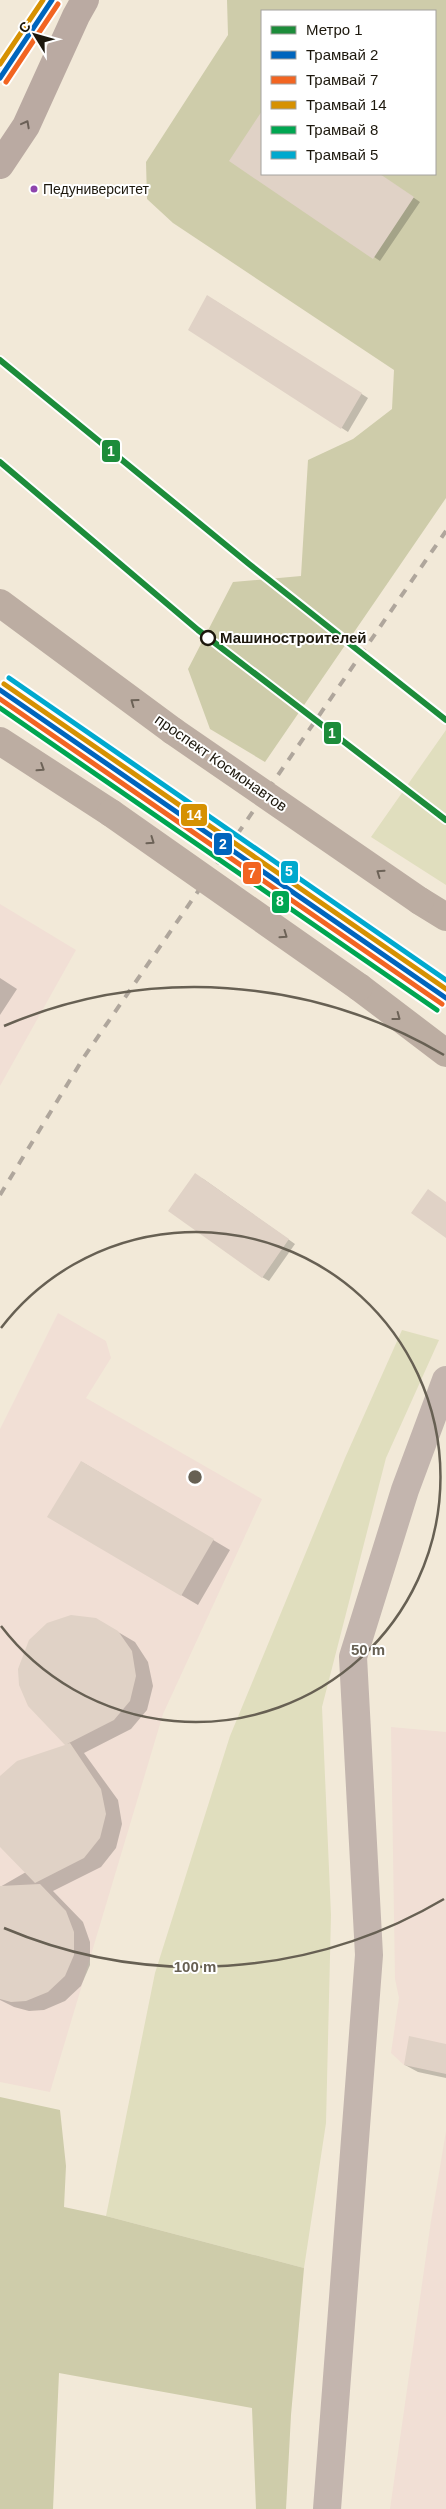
<svg xmlns="http://www.w3.org/2000/svg" width="446" height="2509" viewBox="0 0 446 2509" font-family="Helvetica,sans-serif">
	<style>
		.industrial { fill: #f1dfd5 }
		.green { fill: #e0debe }
		.forest { fill: #ceccaa; fill-rule: evenodd }
		.shadow { fill: #0003 }
		.building { fill: #e0d2c6 }
		.lines { fill: none; stroke-linecap: round; stroke-linejoin: round }
		.minor { stroke: #c3b5ae; stroke-width: 28 }
		.secondary { stroke: #baaaa2; stroke-width: 28 }
		.primary { stroke: #bcada2; stroke-width: 28 }
		.rail { stroke: #afa69c; stroke-width: 4; stroke-dasharray: 9 9; stroke-linecap: butt }
		.primary-bridge { stroke: #bcada2; stroke-width: 28 }
		.tram-1-casing { stroke: #fff; stroke-width: 9 }
		.tram-2-casing { stroke: #fff; stroke-width: 9 }
		.tram-3-casing { stroke: #fff; stroke-width: 9 }
		.tram-4-casing { stroke: #fff; stroke-width: 9 }
		.tram-5-casing { stroke: #fff; stroke-width: 9 }
		.tram-1 { stroke: #0065bd; stroke-width: 5 }
		.tram-2 { stroke: #f26522; stroke-width: 5 }
		.tram-3 { stroke: #d69102; stroke-width: 5 }
		.tram-4 { stroke: #00a651; stroke-width: 5 }
		.tram-5 { stroke: #00a9ce; stroke-width: 5 }
		.metro-1-casing { stroke: #fff; stroke-width: 10 }
		.metro-1 { stroke: #1c8c3a; stroke-width: 6 }
		.oneway { stroke: #6b6057 }
		.oneway2 { stroke: #6c6257 }
		.ring { fill: none; stroke: #676053; stroke-width: 2.5 }
		.bus-dot { fill: #8e44ad; stroke: #fff; stroke-width: 2 }
		.stop-dot { fill: #fff; stroke: #1c170c; stroke-width: 2.5 }
		.labels { text-anchor: middle; stroke-width: 4; stroke-linejoin: round; paint-order: stroke }
		.bus-label { font-size: 14px; fill: #1c170c; stroke: #fff; text-anchor: start }
		.stop-label { font-size: 15px; font-weight: bold; fill: #1c170c; stroke: #fff; text-anchor: start }
		.street-label { font-size: 15px; fill: #1c170c; stroke: #fff }
		.centre { fill: #676053; stroke: #fff; stroke-width: 2.5 }
		.ring-label { font-size: 15px; text-anchor: middle; font-weight: bold; fill: #676053; stroke: #fff; stroke-width: 4; stroke-linejoin: round; paint-order: stroke }
		.line-badge { stroke: #fff; stroke-width: 2 }
		.badge-label { font-size: 14px; text-anchor: middle; font-weight: bold; fill: #fff }
	</style>
	<rect width="100%" height="100%" fill="#f2e9d8"/>
	<path class="industrial" d="M 0,904 L 76,950 L 0,1086 Z
		M 58,1313 L 106,1341 L 111,1358 L 86,1398 L 262,1499 L 163,1714 L 50,2092 L 0,2082 L 0,1429 Z
		M 391,1727 L 446,1732 L 446,2074 L 404,2065 L 391,2053 L 399,1998 L 395,1979 Z
		M 446,2131 L 446,2509 L 390,2509 L 431,2221 Z"/>
	<path class="green" d="M 446,730 L 446,885 L 371,837 Z
		M 402,1330 L 439,1340 L 386,1458 L 322,1707 L 331,1915 L 326,2123 L 304,2268 L 106,2216 L 155,1973 L 230,1736 L 345,1458 Z"/>
	<path class="forest" d="M 227,0 L 446,0 L 446,498 L 265,762 L 210,729 L 188,669 L 233,582 L 301,576 L 308,460 L 353,439 L 392,409 L 394,370 L 173,223 L 147,199 L 146,162 L 228,35 ZM 262,11 L 435,11 L 435,174 L 262,174 Z
		M 0,2097 L 60,2110 L 66,2166 L 64,2207 L 106,2216 L 304,2268 L 291,2415 L 286,2509 L 256,2509 L 252,2408 L 59,2373 L 53,2509 L 0,2509 Z"/>
	<path class="shadow" d="M 262,113 L 262,174 L 379,174 L 420,202 L 380,261 L 231,160 Z
		M 214,300 L 368,398 L 348,432 L 190,329 Z
		M 0,978 L 17,989 L 0,1015 Z
		M 202,1178 L 295,1244 L 269,1281 L 262,1277 Z
		M 82,1462 L 230,1550 L 198,1605 L 49,1517 Z
		M 96,1619 L 135,1642 L 148,1662 L 153,1686 L 147,1710 L 131,1729 L 84,1753 L 118,1800 L 122,1824 L 116,1848 L 101,1867 L 53,1891 L 83,1922 L 90,1942 L 90,1965 L 81,1986 L 65,2001 L 44,2010 L 29,2011 L 14,2007 L 0,2000 L 0,1887 L 26,1872 L 0,1845 L 0,1778 L 67,1745 L 29,1705 Z
		M 446,2045 L 446,2078 L 418,2072 L 405,2065 Z"/>
	<path class="building" d="M 262,111 L 262,174 L 380,174 L 414,197 L 373,259 L 229,161 Z
		M 207,295 L 362,393 L 341,429 L 188,330 Z
		M 195,1173 L 289,1239 L 262,1278 L 168,1211 Z
		M 428,1189 L 446,1202 L 446,1238 L 411,1213 Z
		M 81,1461 L 214,1539 L 181,1596 L 47,1517 Z
		M 71,1615 L 96,1618 L 118,1631 L 132,1651 L 136,1676 L 130,1701 L 114,1720 L 67,1744 L 70,1743 L 101,1789 L 106,1814 L 100,1838 L 84,1858 L 35,1883 L 0,1847 L 0,1776 L 17,1761 L 65,1745 L 28,1706 L 19,1685 L 18,1669 L 29,1640 L 47,1623 Z
		M 40,1884 L 66,1911 L 74,1932 L 74,1955 L 65,1976 L 48,1992 L 26,2001 L 11,2002 L 0,1999 L 0,1886 Z
		M 409,2036 L 446,2044 L 446,2074 L 404,2065 Z"/>
	<g class="lines">
		<path class="minor" d="M 327,2509 L 369,1955 L 353,1657 L 405,1490 L 446,1380"/>
		<path class="secondary" d="M 0,165 L 26,126 L 76,16 L 85,0"/>
		<path class="primary" d="M 0,603 L 173,731
			M 0,741 L 111,813
			M 420,901 L 446,917
			M 359,987 L 446,1053"/>
		<path class="rail" d="M 0,1195 L 84,1057 L 446,531"/>
		<path class="primary-bridge" d="M 173,731 L 420,901
			M 111,813 L 359,987"/>
		<g class="tram-1-casing">
			<path id="tram-1" d="M 0,78 L 52,0
				M 0,690 L 446,998"/>
		</g>
		<g class="tram-2-casing">
			<path id="tram-2" d="M 6,82 L 58,4
				M 0,699 L 442,1004"/>
		</g>
		<g class="tram-3-casing">
			<path id="tram-3" d="M 0,64 L 43,0
				M 4,684 L 446,989"/>
		</g>
		<g class="tram-4-casing">
			<path id="tram-4" d="M 0,708 L 437,1010"/>
		</g>
		<g class="tram-5-casing">
			<path id="tram-5" d="M 9,678 L 446,980"/>
		</g>
		<use href="#tram-1" class="tram-1"/>
		<use href="#tram-2" class="tram-2"/>
		<use href="#tram-3" class="tram-3"/>
		<use href="#tram-4" class="tram-4"/>
		<use href="#tram-5" class="tram-5"/>
		<g class="metro-1-casing">
			<path id="metro-1" d="M 0,360 L 249,564 L 446,720
				M 0,462 L 198,630 L 446,820"/>
		</g>
		<use href="#metro-1" class="metro-1"/>
	</g>
	<defs><path id="oneway-chevron" d="M-2-3.5L2.5 0L-2 3.5" fill="none" stroke-width="1.6" stroke-linecap="round" stroke-linejoin="round" transform="scale(1.25)"/></defs>
	<use class="oneway" href="#oneway-chevron" transform="translate(26 124) rotate(-62)"/>
	<g class="oneway2">
		<use href="#oneway-chevron" transform="translate(134 702) rotate(-144)"/>
		<use href="#oneway-chevron" transform="translate(41 768) rotate(33)"/>
		<use href="#oneway-chevron" transform="translate(151 841) rotate(35)"/>
		<use href="#oneway-chevron" transform="translate(380 873) rotate(-145)"/>
		<use href="#oneway-chevron" transform="translate(284 935) rotate(35)"/>
		<use href="#oneway-chevron" transform="translate(397 1017) rotate(37)"/>
	</g>
	<g class="ring">
		<path d="M1 1328A245 245 0 1 1 1 1626"/>
		<path d="M444 1899A490 490 0 0 1 4 1928M4 1026A490 490 0 0 1 444 1055"/>
	</g>
	<circle class="bus-dot" cx="34" cy="189" r="4.5"/>
	<circle class="stop-dot" cx="208" cy="638" r="7"/>
	<g class="labels">
		<g class="bus-label">
			<text x="43" y="194">Педуниверситет</text>
		</g>
		<g class="stop-label">
			<text x="220" y="643">Машиностроителей</text>
		</g>
		<g class="street-label">
			<text transform="translate(221 763) rotate(35)" y="5">проспект Космонавтов</text>
		</g>
	</g>
	<circle cx="195" cy="1477" r="8" class="centre"/>
	<g class="ring-label">
		<text x="368" y="1655">50 m</text>
		<text x="195" y="1972">100 m</text>
	</g>
	<g class="line-badge">
		<rect x="101" y="439" width="20" height="24" rx="5" fill="#1c8c3a"/>
		<rect x="323" y="721" width="19" height="24" rx="5" fill="#1c8c3a"/>
		<rect x="180" y="803" width="28" height="24" rx="5" fill="#d69102"/>
		<rect x="213" y="832" width="20" height="24" rx="5" fill="#0065bd"/>
		<rect x="280" y="860" width="19" height="24" rx="5" fill="#00a9ce"/>
		<rect x="242" y="861" width="20" height="24" rx="5" fill="#f26522"/>
		<rect x="271" y="890" width="19" height="24" rx="5" fill="#00a651"/>
	</g>
	<g class="badge-label">
		<text x="111" y="456">1</text>
		<text x="332" y="738">1</text>
		<text x="194" y="820">14</text>
		<text x="223" y="849">2</text>
		<text x="289" y="876">5</text>
		<text x="252" y="878">7</text>
		<text x="280" y="906">8</text>
	</g>
	<rect x="261" y="10" width="175" height="165" fill="#ffffff" stroke="#a4a29e"/>
	<rect x="271" y="26" width="25" height="8" fill="#1c8c3a" stroke="#a4a29e"/>
	<text x="306" y="35" font-size="15" fill="#1c170c">Метро 1</text>
	<rect x="271" y="51" width="25" height="8" fill="#0065bd" stroke="#a4a29e"/>
	<text x="306" y="60" font-size="15" fill="#1c170c">Трамвай 2</text>
	<rect x="271" y="76" width="25" height="8" fill="#f26522" stroke="#a4a29e"/>
	<text x="306" y="85" font-size="15" fill="#1c170c">Трамвай 7</text>
	<rect x="271" y="101" width="25" height="8" fill="#d69102" stroke="#a4a29e"/>
	<text x="306" y="110" font-size="15" fill="#1c170c">Трамвай 14</text>
	<rect x="271" y="126" width="25" height="8" fill="#00a651" stroke="#a4a29e"/>
	<text x="306" y="135" font-size="15" fill="#1c170c">Трамвай 8</text>
	<rect x="271" y="151" width="25" height="8" fill="#00a9ce" stroke="#a4a29e"/>
	<text x="306" y="160" font-size="15" fill="#1c170c">Трамвай 5</text>
	<g transform="translate(35 35) rotate(307)" stroke="#ffffff" stroke-width="4" paint-order="stroke">
	<path d="M0-4L9 19L0 12L-9 19Z" fill="#1c170c"/>
	<text y="-8" font-size="14" font-weight="bold" text-anchor="middle" fill="#1c170c">С</text>
	</g>
</svg>
